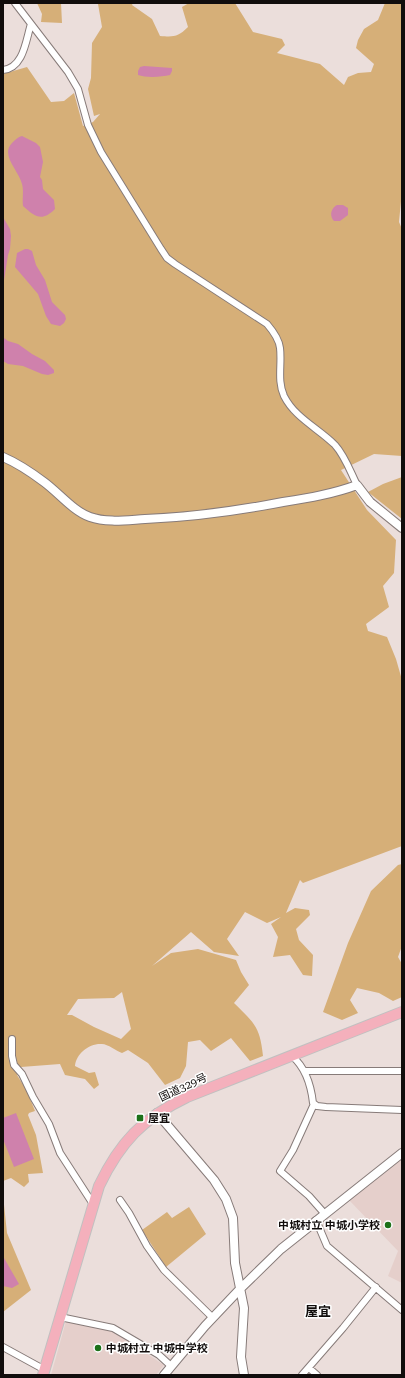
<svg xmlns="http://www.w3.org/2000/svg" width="405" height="1378" viewBox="0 0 405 1378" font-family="'Roboto Serif','Noto Sans JP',serif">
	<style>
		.built { fill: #e5cfcb }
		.green { fill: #d6af78; fill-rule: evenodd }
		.water { fill: #cf81ac }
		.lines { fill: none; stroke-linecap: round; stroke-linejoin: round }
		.minor-casing { stroke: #877b79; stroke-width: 8 }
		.tertiary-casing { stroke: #877b79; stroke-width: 10 }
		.trunk-casing { stroke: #c1c0c0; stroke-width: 12 }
		.minor { stroke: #fff; stroke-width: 6 }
		.tertiary { stroke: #fff; stroke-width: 8 }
		.trunk { stroke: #f4b0bc; stroke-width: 10 }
		.poi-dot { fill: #1d711a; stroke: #fff; stroke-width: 1.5 }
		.labels { text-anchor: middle; stroke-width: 3; stroke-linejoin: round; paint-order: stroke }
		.street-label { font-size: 11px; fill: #110d0c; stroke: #fff }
		.poi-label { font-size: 11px; font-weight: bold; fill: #110d0c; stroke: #fff; text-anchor: start }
		.quarter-label { font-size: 13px; font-weight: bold; fill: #110d0c; stroke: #fff }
	</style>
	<rect width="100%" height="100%" fill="#ebdedb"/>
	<path class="built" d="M 402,1156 L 402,1283 L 388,1276 L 398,1251 L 348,1199 Z
		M 66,1321 L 112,1331 L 164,1365 L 156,1375 L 51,1375 Z"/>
	<path class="green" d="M 37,3 L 61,3 L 62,23 L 41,22 L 42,14 Z
		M 97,3 L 133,3 L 132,5 L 152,19 L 160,36 C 174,37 178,37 188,27 L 182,7 L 189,3 L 235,3 L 253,32 L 282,39 L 285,45 L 277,53 L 320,64 L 344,85 L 348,77 L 358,73 L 371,72 L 374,64 L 356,48 L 358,40 L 364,29 L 378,20 L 385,3 L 402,3 L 402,191 L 399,222 L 402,229 L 402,456 L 374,454 L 341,470 L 367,510 L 396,540 L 394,573 L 383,586 L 389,607 L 366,624 L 368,631 L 387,637 L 396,659 L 402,680 L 402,846 L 303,883 L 300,880 L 286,913 L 295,908 L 309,910 L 310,915 L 296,929 L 299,940 L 313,955 L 312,976 L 303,975 L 290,955 L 273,957 L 278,937 L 271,924 L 281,917 L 267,923 L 245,912 L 227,939 L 239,956 L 214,952 L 191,932 L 152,966 L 171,953 L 198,949 L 236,960 L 241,972 L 249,985 L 234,1003 C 254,1023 260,1026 263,1056 L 250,1061 L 231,1038 L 211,1051 L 200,1040 L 188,1042 L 186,1066 L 180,1078 L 165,1085 L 148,1063 L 128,1050 L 122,1053 C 116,1051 108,1044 102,1044 C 89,1043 76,1054 75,1066 L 89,1073 L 95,1072 L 99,1085 L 94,1089 L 85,1079 L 65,1075 L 60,1064 L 21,1067 L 17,1071 L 17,1075 L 27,1091 L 35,1111 L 29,1113 L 28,1115 L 36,1135 L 43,1173 L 28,1174 L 29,1182 L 24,1187 L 11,1178 L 3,1181 L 3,74 L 27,67 L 51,102 L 64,101 L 74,93 L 83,126 L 93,122 L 100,114 L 94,116 L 88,89 L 91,78 L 92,43 L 102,27 L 98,4 ZM 122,992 L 131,1029 L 121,1039 L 94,1027 L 72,1015 L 67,1015 L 78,999 L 114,998 Z
		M 402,477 L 402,519 L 368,492 L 383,484 Z
		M 402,864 L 402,946 L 398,957 L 402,964 L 402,997 L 393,1001 L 379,993 L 357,988 L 350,1000 L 358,1013 L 342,1020 L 323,1012 L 348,943 L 371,891 L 398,865 Z
		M 3,1195 L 7,1233 L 31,1290 L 3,1312 Z
		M 189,1207 L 206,1234 L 166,1267 L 142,1230 L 167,1212 L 172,1218 Z"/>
	<path class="water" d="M 144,66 L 172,68 L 172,71 L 170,75 C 162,77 146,78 138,75 L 138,71 L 140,67 Z
		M 22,136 L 36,143 L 40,147 L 43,162 L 40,177 L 42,180 L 43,189 L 54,200 L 55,209 C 42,222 35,217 23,206 C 22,199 24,191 22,184 C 19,171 0,155 12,143 C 15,140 18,137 22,136 Z
		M 337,205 L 343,205 L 348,208 L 348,215 L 340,221 L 334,221 C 329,216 331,208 337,205 Z
		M 3,217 L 10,229 L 11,236 L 10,249 L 8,255 L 3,287 Z
		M 25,249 L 28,249 L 32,251 L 36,265 L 45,280 L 52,302 L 65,315 L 66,319 L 64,323 L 60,326 L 51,324 L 46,316 L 38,294 L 15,267 L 17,253 Z
		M 3,334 L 4,338 L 8,341 L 18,344 L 32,354 L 45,361 L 54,370 L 54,373 L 48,375 L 42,374 L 23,366 L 8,364 L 3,361 Z
		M 16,1113 L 34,1159 L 14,1167 L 3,1139 L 3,1118 Z
		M 3,1252 L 4,1258 L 19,1284 L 12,1288 L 3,1286 Z"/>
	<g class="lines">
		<g class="minor-casing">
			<path id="minor" d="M 15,3 L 68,72 L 78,89 L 88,125 L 101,152 L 161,249 L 167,258 L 175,264 L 267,324 C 273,331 279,339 280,348 C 282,364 277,381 284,396 C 295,418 318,428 335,445 C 345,456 350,471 357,485
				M 3,70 C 24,68 26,39 31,24
				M 12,1039 L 12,1056 L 14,1065 L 22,1074 L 33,1097 L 49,1124 L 60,1153 L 93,1204
				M 292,1056 C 306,1068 311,1085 313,1103 L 317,1106 L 326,1107 L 402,1110
				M 304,1071 L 402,1071
				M 314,1104 L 293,1150 L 280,1171 L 309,1196 L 324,1213
				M 120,1200 L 129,1213 L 147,1246 L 164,1270 L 213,1318
				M 316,1220 L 327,1246 L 402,1310
				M 60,1317 L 113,1328 L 159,1355 L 171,1366
				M 3,1347 L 45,1370
				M 309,1368 L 317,1375
				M 302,1375 L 343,1328 L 376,1287"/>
		</g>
		<g class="tertiary-casing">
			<path id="tertiary" d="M 3,457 C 17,463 32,473 44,482 C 59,493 73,511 90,517 C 107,523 127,520 145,519 C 191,517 237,511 283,502 C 308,498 333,494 357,485 L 370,502 L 402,528
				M 157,1113 L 214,1180 L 226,1199 L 233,1218 L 235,1263 L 244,1308 L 241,1357 L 244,1375
				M 164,1375 L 205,1326 L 240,1289 L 281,1249 L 402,1153"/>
		</g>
		<g class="trunk-casing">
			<path id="trunk" d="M 43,1375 L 99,1186 C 120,1142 143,1118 187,1097 L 402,1012"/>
		</g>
		<use href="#minor" class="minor"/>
		<use href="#tertiary" class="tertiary"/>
		<use href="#trunk" class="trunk"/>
	</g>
	<g class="poi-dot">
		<rect x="136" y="1114" width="8" height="8" rx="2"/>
		<circle cx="388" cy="1225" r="4"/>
		<circle cx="98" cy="1348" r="4"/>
	</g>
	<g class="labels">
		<g class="street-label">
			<text transform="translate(183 1087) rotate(-25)" y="4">国道329号</text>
		</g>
		<g class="poi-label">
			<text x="148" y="1122">屋宜</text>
			<text x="380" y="1229" text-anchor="end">中城村立 中城小学校</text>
			<text x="106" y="1352">中城村立 中城中学校</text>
		</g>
		<g class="quarter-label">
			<text x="318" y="1316">屋宜</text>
		</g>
	</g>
	<rect width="405" height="1378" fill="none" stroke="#110d0c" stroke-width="8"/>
</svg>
